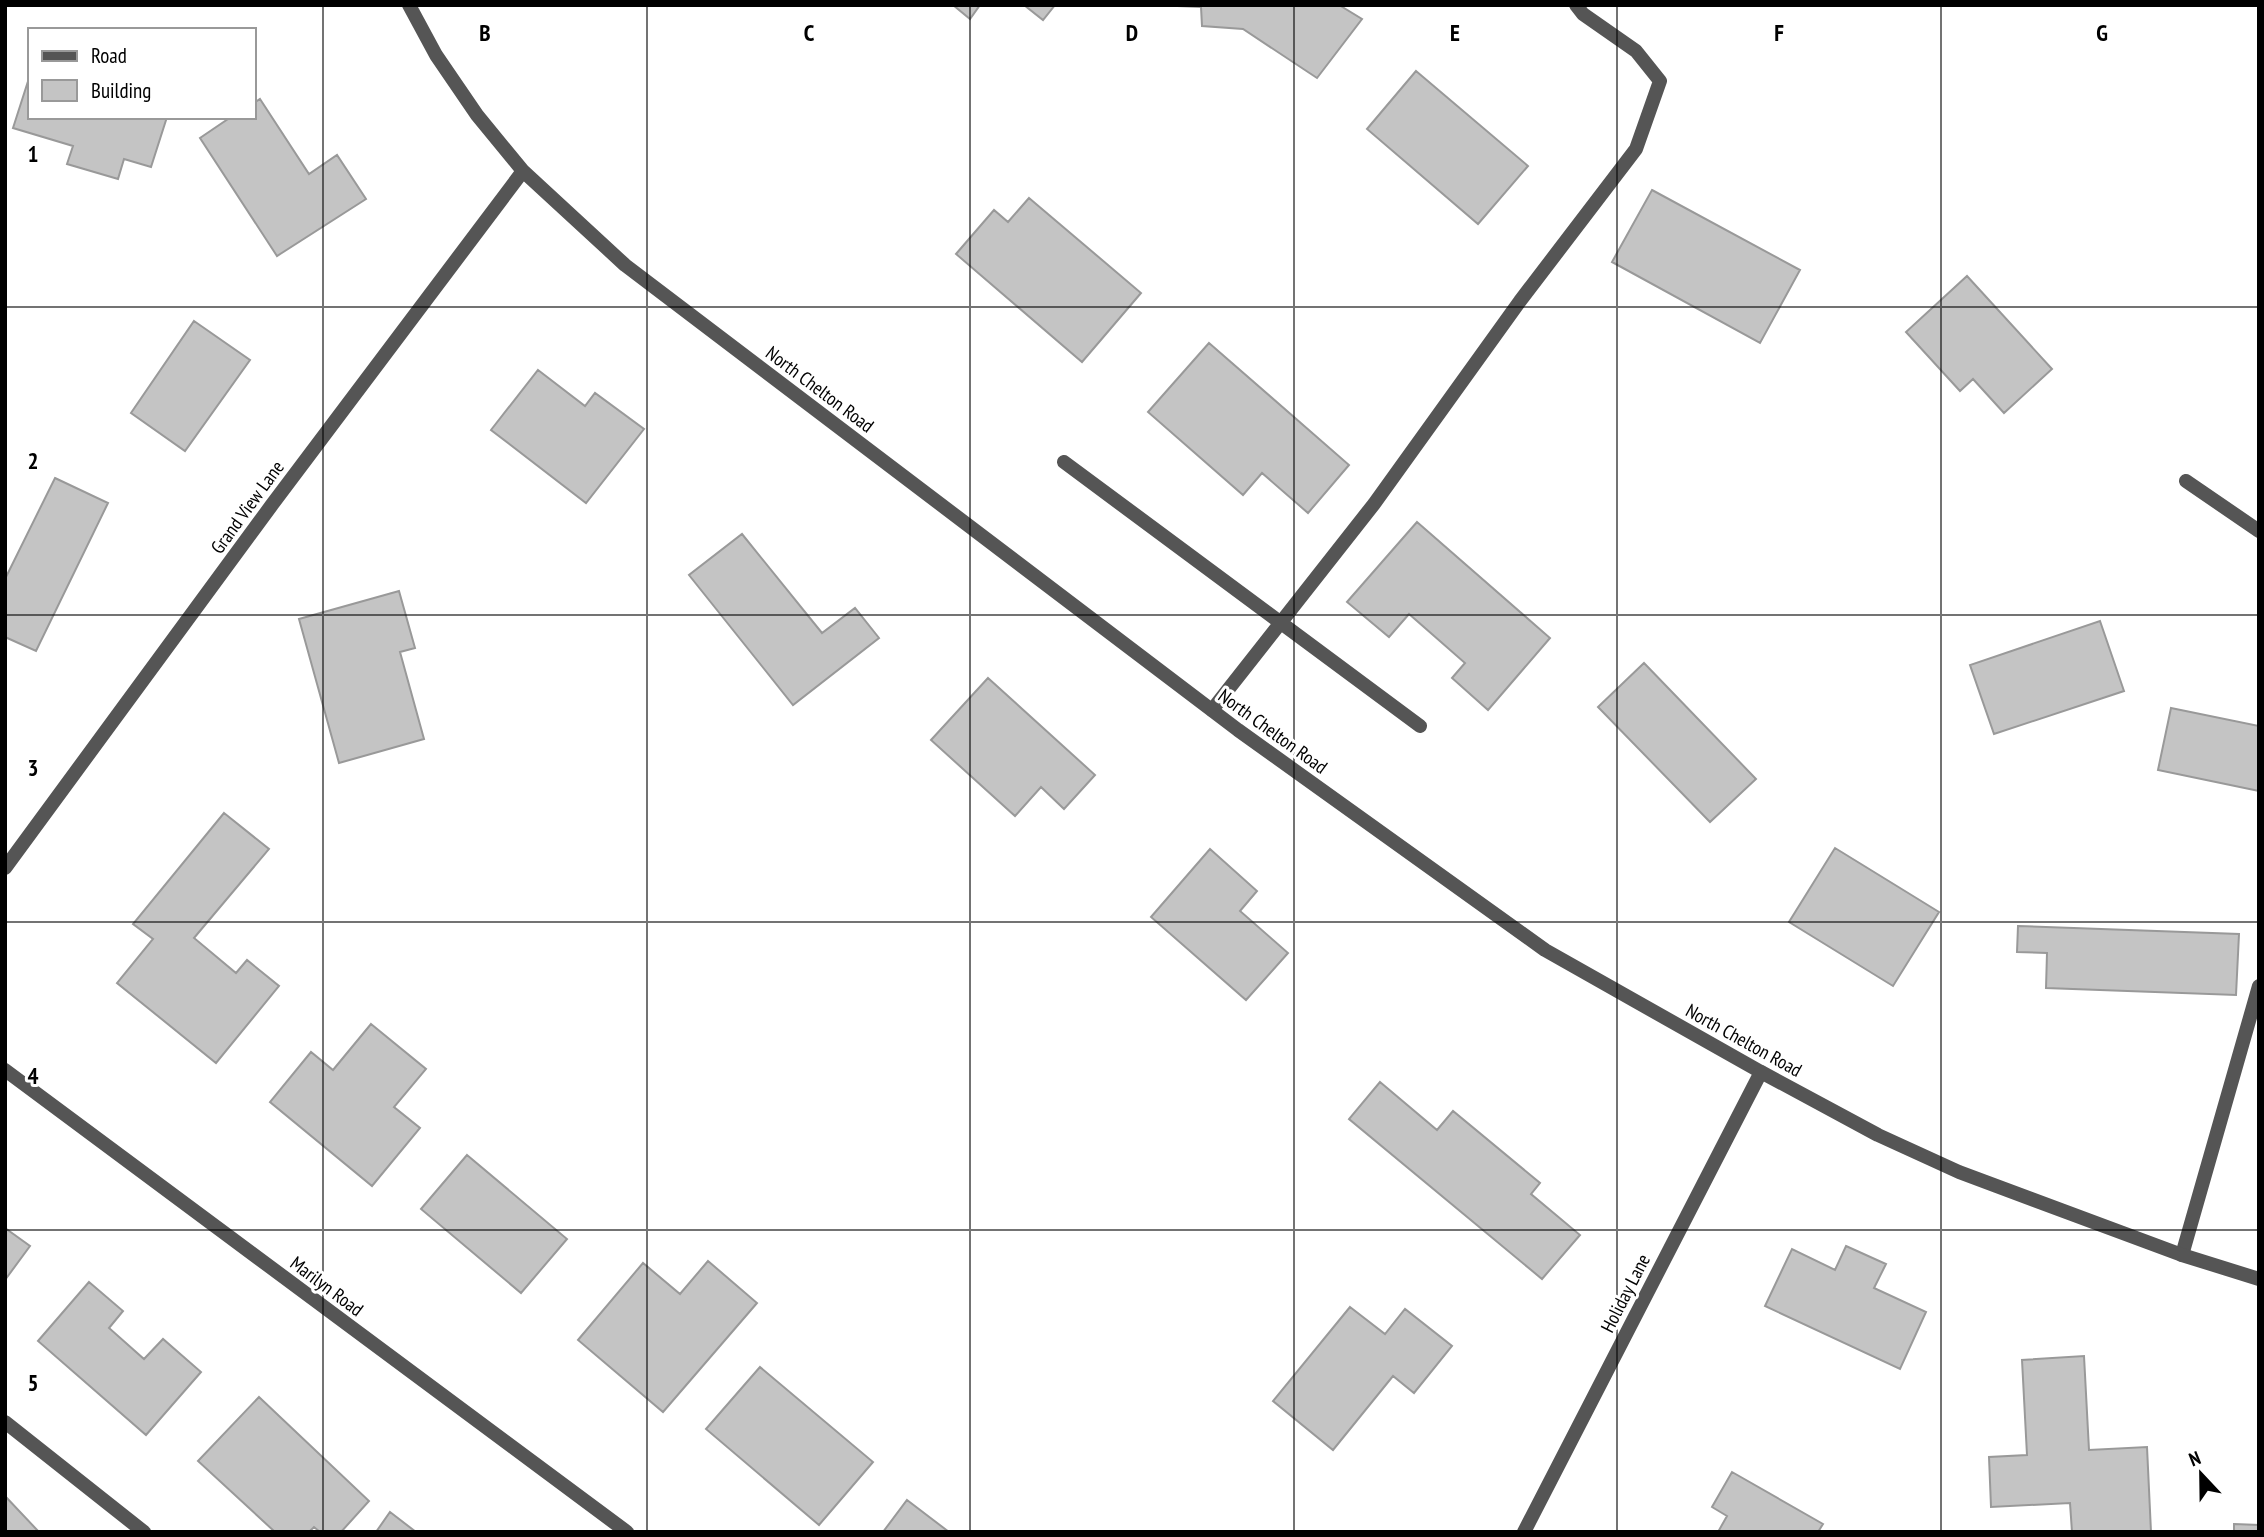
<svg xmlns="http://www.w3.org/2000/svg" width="2264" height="1537" viewBox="0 0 2264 1537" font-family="'PT Sans Narrow',sans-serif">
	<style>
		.building { fill: #c4c4c4; stroke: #999; stroke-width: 2 }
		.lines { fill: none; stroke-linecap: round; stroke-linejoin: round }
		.service { stroke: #555; stroke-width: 14 }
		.minor { stroke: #555; stroke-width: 14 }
		.tertiary { stroke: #555; stroke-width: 14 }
		.grid { fill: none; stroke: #000; stroke-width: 2; stroke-opacity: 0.55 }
		.labels { text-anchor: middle; stroke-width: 6; stroke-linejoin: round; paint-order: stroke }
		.street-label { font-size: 19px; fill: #000; stroke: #fff }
		.grid-label { font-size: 23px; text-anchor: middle; font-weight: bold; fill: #000; stroke: #fff; stroke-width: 6; stroke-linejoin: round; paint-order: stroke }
	</style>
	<rect width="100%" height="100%" fill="#fff"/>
	<path class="building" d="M 953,5 L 980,5 L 970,19 Z
		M 1024,5 L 1055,5 L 1043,20 Z
		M 1153,5 L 1339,5 L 1362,19 L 1317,78 L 1243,29 L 1202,26 L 1201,7 Z
		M 1416,71 L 1528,166 L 1478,224 L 1367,129 Z
		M 30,75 L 30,117 L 167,117 L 151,167 L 124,159 L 118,179 L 67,164 L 73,146 L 13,128 Z
		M 260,99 L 309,174 L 337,155 L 366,199 L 277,256 L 200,138 L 231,117 L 254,117 L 254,103 Z
		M 1652,190 L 1800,270 L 1760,343 L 1612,262 Z
		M 1029,198 L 1141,293 L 1082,362 L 956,254 L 994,210 L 1008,222 Z
		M 1967,276 L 2052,369 L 2004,413 L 1973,379 L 1960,391 L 1906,332 Z
		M 194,321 L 250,360 L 185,451 L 131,413 Z
		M 1209,343 L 1349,465 L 1308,513 L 1262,473 L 1243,495 L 1148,412 Z
		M 538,370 L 585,406 L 595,393 L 644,429 L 586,503 L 491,430 Z
		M 55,478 L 108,503 L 36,651 L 5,637 L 5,579 Z
		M 1417,522 L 1550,638 L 1488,710 L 1452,678 L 1465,663 L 1409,614 L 1389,637 L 1347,602 Z
		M 742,534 L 822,633 L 855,608 L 879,638 L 793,705 L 689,575 Z
		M 399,591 L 415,648 L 400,652 L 424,739 L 339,763 L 299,619 Z
		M 2100,621 L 2124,691 L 1994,734 L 1970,665 Z
		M 1644,663 L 1756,779 L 1710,822 L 1598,707 Z
		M 988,678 L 1095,775 L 1064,809 L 1041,787 L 1015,816 L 931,740 Z
		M 2171,708 L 2259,726 L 2259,791 L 2158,770 Z
		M 224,813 L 269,849 L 194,938 L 236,973 L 247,960 L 279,986 L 216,1063 L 117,983 L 153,939 L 133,924 Z
		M 1835,848 L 1939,912 L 1893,986 L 1789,922 Z
		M 1210,849 L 1257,891 L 1240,911 L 1288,953 L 1246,1000 L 1151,917 Z
		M 2018,926 L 2239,934 L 2236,995 L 2046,988 L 2047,953 L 2017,952 Z
		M 371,1024 L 426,1069 L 394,1107 L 420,1128 L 372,1186 L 270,1102 L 311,1052 L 333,1070 Z
		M 1380,1082 L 1437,1130 L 1453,1111 L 1540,1183 L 1531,1194 L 1580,1235 L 1542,1279 L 1349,1119 Z
		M 467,1155 L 567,1239 L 521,1293 L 421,1209 Z
		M 5,1228 L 30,1246 L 5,1280 Z
		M 1846,1246 L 1886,1264 L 1874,1288 L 1926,1312 L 1900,1369 L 1765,1306 L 1792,1249 L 1835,1270 Z
		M 708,1261 L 757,1303 L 663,1412 L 578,1340 L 643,1263 L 680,1294 Z
		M 89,1282 L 123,1311 L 109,1328 L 144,1359 L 163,1339 L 201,1372 L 146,1435 L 38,1341 Z
		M 1350,1307 L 1385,1334 L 1405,1309 L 1452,1346 L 1414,1393 L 1393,1376 L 1333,1450 L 1273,1401 Z
		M 2084,1356 L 2089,1450 L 2147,1447 L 2151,1532 L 2072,1532 L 2070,1503 L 1991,1507 L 1989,1457 L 2027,1455 L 2022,1360 Z
		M 760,1367 L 873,1462 L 819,1525 L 706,1429 Z
		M 259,1397 L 369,1501 L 341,1532 L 320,1532 L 314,1527 L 309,1532 L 275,1532 L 198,1461 Z
		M 1732,1472 L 1823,1524 L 1818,1532 L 1718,1532 L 1727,1516 L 1712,1507 Z
		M 5,1496 L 39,1532 L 5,1532 Z
		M 907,1500 L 949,1532 L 883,1532 Z
		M 390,1512 L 416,1532 L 376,1532 Z
		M 2234,1524 L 2259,1525 L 2259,1532 L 2234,1532 Z"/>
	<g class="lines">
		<path class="service" d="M 1064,462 L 1420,726
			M 1212,710 L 1374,504 L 1520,301 L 1636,149 L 1660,81 L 1636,51 L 1583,14 L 1576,5
			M 5,1422 L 144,1532"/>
		<path class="minor" d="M 409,5 L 436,55 L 477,115 L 523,171 L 625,265 L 1238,730 L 1545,950 L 1761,1072
			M 2186,481 L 2259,531
			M 5,868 L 271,506 L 523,171
			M 5,1070 L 627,1532
			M 2182,1255 L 2259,986"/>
		<path class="tertiary" d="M 1524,1532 L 1761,1072 L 1878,1135 L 1959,1172 L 2182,1255 L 2259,1279"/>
	</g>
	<path class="grid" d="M 323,5 L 323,1532M 647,5 L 647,1532M 970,5 L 970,1532M 1294,5 L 1294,1532M 1617,5 L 1617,1532M 1941,5 L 1941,1532M 5,307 L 2259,307M 5,615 L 2259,615M 5,922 L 2259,922M 5,1230 L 2259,1230"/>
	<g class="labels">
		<g class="street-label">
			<text transform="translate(820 389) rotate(37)" y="7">North Chelton Road</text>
			<text transform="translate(247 507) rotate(-54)" y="7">Grand View Lane</text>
			<text transform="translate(1273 731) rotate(36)" y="7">North Chelton Road</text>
			<text transform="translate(1744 1040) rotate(29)" y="7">North Chelton Road</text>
			<text transform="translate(327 1286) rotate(37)" y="7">Marilyn Road</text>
			<text transform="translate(1625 1293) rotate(-63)" y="7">Holiday Lane</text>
		</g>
	</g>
	<g class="grid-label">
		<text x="485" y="41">B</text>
		<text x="809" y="41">C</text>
		<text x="1132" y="41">D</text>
		<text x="1455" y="41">E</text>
		<text x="1779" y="41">F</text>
		<text x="2102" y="41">G</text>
		<text x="33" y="162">1</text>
		<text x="33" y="469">2</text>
		<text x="33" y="776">3</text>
		<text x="33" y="1084">4</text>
		<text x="33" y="1391">5</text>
	</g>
	<rect width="2264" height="1537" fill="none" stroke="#000000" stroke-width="14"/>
	<rect x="28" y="28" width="228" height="91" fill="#ffffff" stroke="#999999" stroke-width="2"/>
	<rect x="42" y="51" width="35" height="10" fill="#555555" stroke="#999999" stroke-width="2"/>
	<text x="91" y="63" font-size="21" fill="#000000">Road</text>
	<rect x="42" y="80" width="35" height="21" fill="#c4c4c4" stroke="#999999" stroke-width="2"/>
	<text x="91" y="98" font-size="21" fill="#000000">Building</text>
	<g transform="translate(2201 1474) rotate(338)" stroke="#ffffff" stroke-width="5" paint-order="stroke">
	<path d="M0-5L12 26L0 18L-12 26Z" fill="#000000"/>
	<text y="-10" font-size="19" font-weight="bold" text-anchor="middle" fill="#000000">N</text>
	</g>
</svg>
